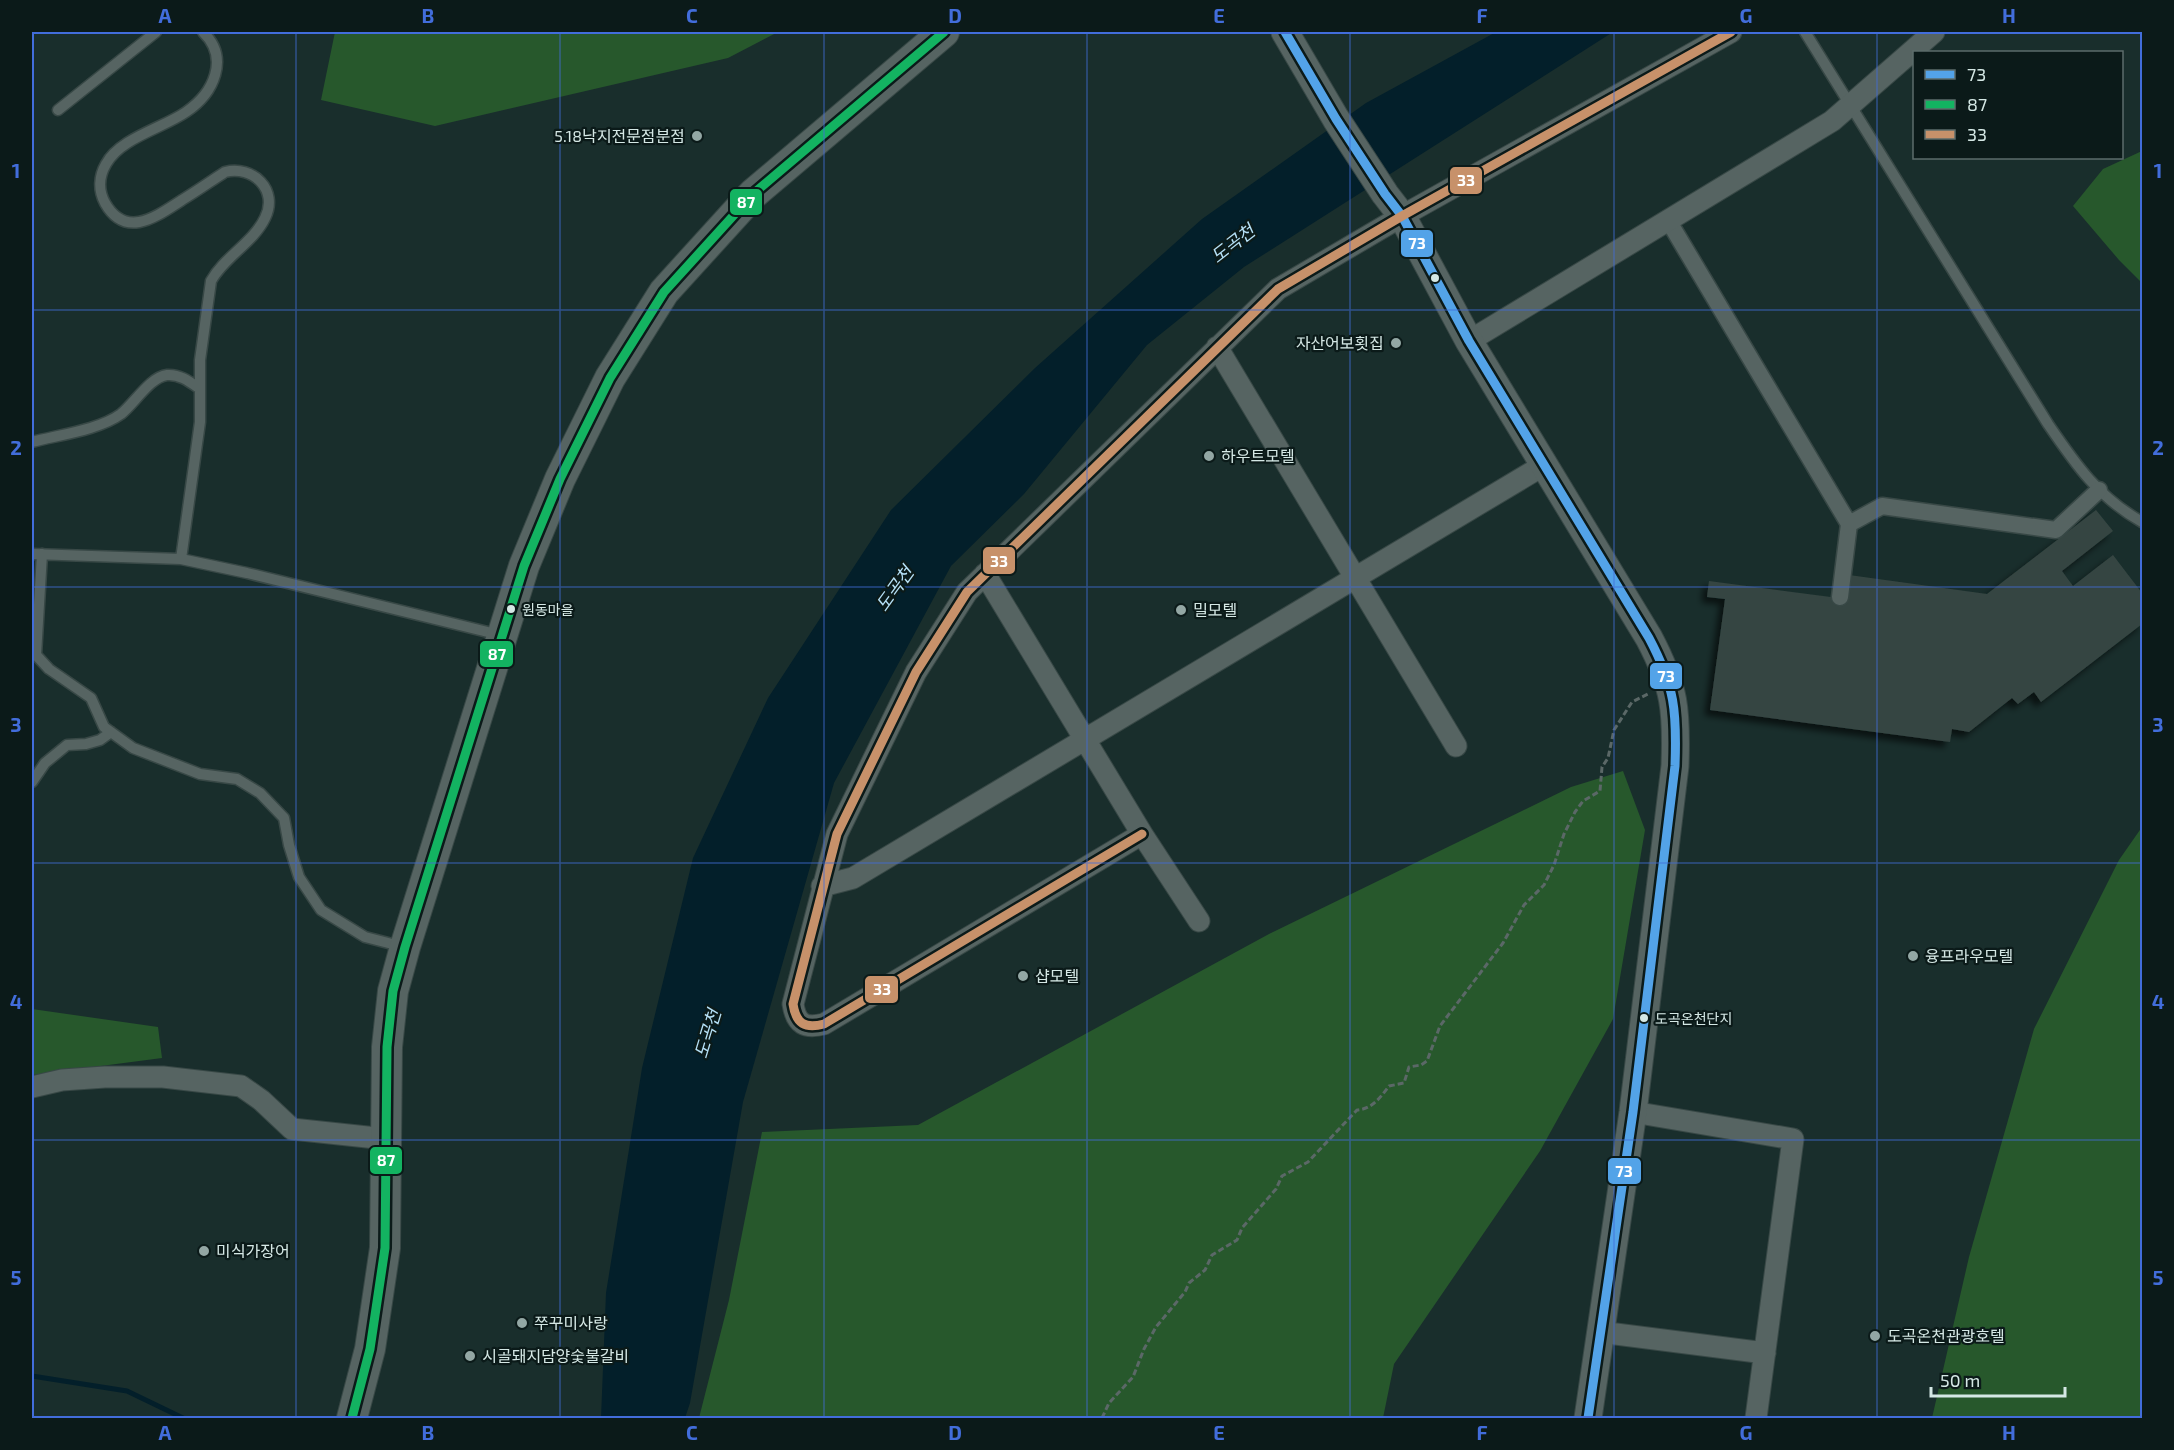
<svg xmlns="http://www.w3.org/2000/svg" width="2174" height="1450" viewBox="0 0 2174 1450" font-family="'Exo 2','Noto Sans KR',sans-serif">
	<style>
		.green { fill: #27582c }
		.water { fill: #031f2a }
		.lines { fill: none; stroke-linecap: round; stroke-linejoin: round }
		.stream { stroke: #031f2a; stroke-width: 5 }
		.building { fill: #354542; filter: url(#shadow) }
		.service-casing { stroke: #384846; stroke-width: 13 }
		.pedestrian-casing { stroke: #384846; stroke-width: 19 }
		.minor-casing { stroke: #384846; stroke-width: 23 }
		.tertiary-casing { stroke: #384846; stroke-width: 29 }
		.secondary-casing { stroke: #384846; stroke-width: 32 }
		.path { stroke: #5b6867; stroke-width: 3; stroke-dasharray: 6 3; stroke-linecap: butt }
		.service { stroke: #566462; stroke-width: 10 }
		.pedestrian { stroke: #566462; stroke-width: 16 }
		.minor { stroke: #566462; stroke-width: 21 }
		.tertiary { stroke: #566462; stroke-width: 27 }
		.secondary { stroke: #566462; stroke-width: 30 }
		.bus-1-casing { stroke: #0b1a19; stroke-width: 14 }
		.bus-2-casing { stroke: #0b1a19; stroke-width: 14 }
		.bus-3-casing { stroke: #0b1a19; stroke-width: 14 }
		.bus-1 { stroke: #53a3e8; stroke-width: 9 }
		.bus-2 { stroke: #13b361; stroke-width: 9 }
		.bus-3 { stroke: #c7916a; stroke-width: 9 }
		.grid { fill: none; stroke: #426ddb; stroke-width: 1.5; stroke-opacity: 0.55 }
		.poi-dot { fill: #93a7a4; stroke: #0b1a19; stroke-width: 2 }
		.bus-dot { fill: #d5e8e5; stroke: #0b1a19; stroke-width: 2 }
		.labels { text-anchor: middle; stroke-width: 4.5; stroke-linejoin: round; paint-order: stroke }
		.bus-label { font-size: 14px; fill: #d5e8e5; stroke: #0b1a19; text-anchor: start }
		.poi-label { font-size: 16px; fill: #d5e8e5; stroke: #0b1a19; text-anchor: start }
		.water-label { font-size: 18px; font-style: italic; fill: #b7e2f8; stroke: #0b1a19 }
		.line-badge { stroke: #0b1a19; stroke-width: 2 }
		.badge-label { font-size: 16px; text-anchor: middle; font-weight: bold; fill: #fff }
		.neatline { fill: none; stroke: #426ddb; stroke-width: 2 }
		.grid-label { font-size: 20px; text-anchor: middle; font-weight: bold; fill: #426ddb }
	</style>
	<defs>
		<filter id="shadow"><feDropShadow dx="-5.5" dy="5.5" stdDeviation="3" flood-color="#0009"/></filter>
	</defs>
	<rect width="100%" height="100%" fill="#192e2c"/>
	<path class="green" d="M 335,32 L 778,32 L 728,58 L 435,126 L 321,100 Z
		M 2142,151 L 2142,283 L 2119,260 L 2073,206 L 2103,169 Z
		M 1623,771 L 1645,830 L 1613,1019 L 1540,1151 L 1394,1364 L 1383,1418 L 699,1418 L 729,1300 L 762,1132 L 918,1125 L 1269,934 L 1571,787 Z
		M 2142,827 L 2142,1418 L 1932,1418 L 1969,1257 L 2034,1029 L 2119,860 Z
		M 32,1009 L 158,1027 L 162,1058 L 32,1075 Z"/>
	<path class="water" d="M 1496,32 L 1613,32 L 1244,267 L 1147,345 L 1024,494 L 951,566 L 834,783 L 743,1102 L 690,1403 L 685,1418 L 601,1418 L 606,1293 L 642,1068 L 693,858 L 768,698 L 891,510 L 1035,368 L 1202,219 L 1366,103 Z"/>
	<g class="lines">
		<path class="stream" d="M 32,1376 L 127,1391 L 183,1418"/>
	</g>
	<path class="building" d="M 2096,510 L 2113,531 L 2062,571 L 2073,586 L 2113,555 L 2142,593 L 2142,624 L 2041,702 L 2034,692 L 2018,704 L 2012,698 L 1969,732 L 1952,729 L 1950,742 L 1710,710 L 1725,599 L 1707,597 L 1709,581 L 1846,599 L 1849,575 L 1987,594 Z"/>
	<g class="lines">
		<g class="service-casing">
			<path id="service" d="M 1805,32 L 2048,424 C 2076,465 2098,497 2142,522
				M 58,110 L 156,32
				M 32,442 C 58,435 99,430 121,414 C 134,404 150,377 167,375 C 180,374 190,382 200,389
				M 32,554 L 181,559 L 247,573 L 500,635
				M 42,554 L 36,655 L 49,669 L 91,698 L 104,727 L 133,748 L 200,774 L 237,779 L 260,793 L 284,818 L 289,845 L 299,877 L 321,910 L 365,937 L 404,947
				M 181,559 L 200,422 L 200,360 L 211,281 C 224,257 253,243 265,218 C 279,190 253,165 225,172 C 211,181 197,191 182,200 C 157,216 126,240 105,203 C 98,190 99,176 106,164 C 120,138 163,128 186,112 C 214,93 230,58 203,32
				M 32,782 L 45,763 L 67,745 L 86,744 L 100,740 L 111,732"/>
		</g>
		<g class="pedestrian-casing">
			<path id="pedestrian" d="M 1668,220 L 1849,524 L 1840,597
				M 1849,524 L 1882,506 L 2056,530 L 2099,490"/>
		</g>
		<g class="minor-casing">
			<path id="minor" d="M 1469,341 L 1832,121 L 1934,32
				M 1217,347 L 1456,746
				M 985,574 L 1142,834 L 1199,921
				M 1142,834 L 824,1024 C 805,1029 796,1024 793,1004 L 837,834 L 916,672 L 967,592 L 1278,289 L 1402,216 L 1731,32
				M 822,886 L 853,878 L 1544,465
				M 32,1087 L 62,1080 L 105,1077 L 163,1077 L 241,1086 L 261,1100 L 292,1129 L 386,1139
				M 1633,1112 L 1793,1139 L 1756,1418
				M 1600,1332 L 1765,1353"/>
		</g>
		<g class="tertiary-casing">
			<path id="tertiary" d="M 1285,32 L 1336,119 L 1385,194 L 1402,216 L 1469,341 L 1649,638 C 1675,687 1677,711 1675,766 L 1633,1112 L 1588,1418"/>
		</g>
		<g class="secondary-casing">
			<path id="secondary" d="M 352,1418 L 370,1349 L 385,1248 L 387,1047 L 393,991 L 405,947 L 524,566 L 560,479 L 610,378 L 664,292 L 753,194 L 944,32"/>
		</g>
		<path class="path" d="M 1102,1418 L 1109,1403 L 1133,1377 L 1144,1349 L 1156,1327 L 1185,1292 L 1189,1283 L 1205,1270 L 1212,1255 L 1237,1240 L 1242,1228 L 1276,1189 L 1282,1176 L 1308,1162 L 1357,1110 C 1372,1109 1380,1098 1389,1086 L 1404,1083 L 1409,1067 L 1421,1065 L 1427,1061 L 1440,1026 L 1503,943 L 1524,905 L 1544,885 L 1554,865 L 1564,834 L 1575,812 L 1583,801 L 1600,791 L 1602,767 L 1608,758 L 1614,730 L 1632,702 L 1650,693"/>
		<use href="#service" class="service"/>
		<use href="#pedestrian" class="pedestrian"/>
		<use href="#minor" class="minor"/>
		<use href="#tertiary" class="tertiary"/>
		<use href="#secondary" class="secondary"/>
		<g class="bus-1-casing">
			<path id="bus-1" d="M 1285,32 L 1336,119 L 1385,194 L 1402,216 L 1469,341 L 1649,638 C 1675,687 1677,711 1675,766 L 1633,1112 L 1588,1418"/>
		</g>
		<g class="bus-2-casing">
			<path id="bus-2" d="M 352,1418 L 370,1349 L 385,1248 L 387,1047 L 393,991 L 405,947 L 524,566 L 560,479 L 610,378 L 664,292 L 753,194 L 944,32"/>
		</g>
		<g class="bus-3-casing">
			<path id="bus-3" d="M 1142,834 L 824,1024 C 805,1029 796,1024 793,1004 L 837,834 L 916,672 L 967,592 L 1278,289 L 1402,216 L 1731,32"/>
		</g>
		<use href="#bus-1" class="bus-1"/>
		<use href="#bus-2" class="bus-2"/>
		<use href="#bus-3" class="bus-3"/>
	</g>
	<path class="grid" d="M 296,32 L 296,1418M 560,32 L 560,1418M 824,32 L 824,1418M 1087,32 L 1087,1418M 1350,32 L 1350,1418M 1614,32 L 1614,1418M 1877,32 L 1877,1418M 32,310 L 2142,310M 32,587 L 2142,587M 32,863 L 2142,863M 32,1140 L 2142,1140"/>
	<g class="poi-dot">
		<circle cx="697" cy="136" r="6"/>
		<circle cx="1396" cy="343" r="6"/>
		<circle cx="1209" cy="456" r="6"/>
		<circle cx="1181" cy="610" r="6"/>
		<circle cx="1913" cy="956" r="6"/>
		<circle cx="1023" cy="976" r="6"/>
		<circle cx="204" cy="1251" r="6"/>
		<circle cx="522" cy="1323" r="6"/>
		<circle cx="1875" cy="1336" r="6"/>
		<circle cx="470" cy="1356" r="6"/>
	</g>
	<g class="bus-dot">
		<circle cx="1435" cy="278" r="5"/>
		<circle cx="511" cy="609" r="5"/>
		<circle cx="1644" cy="1018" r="5"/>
	</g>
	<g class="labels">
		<g class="bus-label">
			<text x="522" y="615">원동마을</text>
			<text x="1655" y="1024">도곡온천단지</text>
		</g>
		<g class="poi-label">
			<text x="685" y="142" text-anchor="end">5.18낙지전문점분점</text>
			<text x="1384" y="349" text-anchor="end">자산어보횟집</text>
			<text x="1221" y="462">하우트모텔</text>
			<text x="1193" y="616">밀모텔</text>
			<text x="1925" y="962">융프라우모텔</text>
			<text x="1035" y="982">샵모텔</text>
			<text x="216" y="1257">미식가장어</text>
			<text x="534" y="1329">쭈꾸미사랑</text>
			<text x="1887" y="1342">도곡온천관광호텔</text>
			<text x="482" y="1362">시골돼지담양숯불갈비</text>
		</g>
		<g class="water-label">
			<text transform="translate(1233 244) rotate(-38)" y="6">도곡천</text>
			<text transform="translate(895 589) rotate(-54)" y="6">도곡천</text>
			<text transform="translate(708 1034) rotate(-73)" y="6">도곡천</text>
		</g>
	</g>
	<g class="line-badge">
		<rect x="1449" y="166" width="34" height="29" rx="6" fill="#c7916a"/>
		<rect x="729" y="188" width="34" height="28" rx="6" fill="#13b361"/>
		<rect x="1400" y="229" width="34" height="29" rx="6" fill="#53a3e8"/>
		<rect x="982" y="546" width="34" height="29" rx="6" fill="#c7916a"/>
		<rect x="479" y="640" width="35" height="28" rx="6" fill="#13b361"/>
		<rect x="1649" y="662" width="34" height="28" rx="6" fill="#53a3e8"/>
		<rect x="864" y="975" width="35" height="29" rx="6" fill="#c7916a"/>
		<rect x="369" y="1146" width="34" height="29" rx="6" fill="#13b361"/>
		<rect x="1607" y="1157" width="35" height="28" rx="6" fill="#53a3e8"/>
	</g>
	<g class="badge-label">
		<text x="1466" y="186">33</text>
		<text x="746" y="208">87</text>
		<text x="1417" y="249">73</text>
		<text x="999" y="567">33</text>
		<text x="497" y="660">87</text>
		<text x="1666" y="682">73</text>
		<text x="882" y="995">33</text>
		<text x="386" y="1166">87</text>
		<text x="1624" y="1177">73</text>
	</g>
	<rect width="2174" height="1450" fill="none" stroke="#0b1a19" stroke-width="66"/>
	<rect x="1913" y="51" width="210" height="108" fill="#0b1a19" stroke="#5c6c6b" stroke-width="1.5"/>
	<rect x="1925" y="70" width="30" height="9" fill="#53a3e8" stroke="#5c6c6b" stroke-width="1.5"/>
	<text x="1967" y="81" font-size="18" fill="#d5e8e5">73</text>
	<rect x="1925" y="100" width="30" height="9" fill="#13b361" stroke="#5c6c6b" stroke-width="1.5"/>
	<text x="1967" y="111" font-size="18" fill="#d5e8e5">87</text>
	<rect x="1925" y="130" width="30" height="9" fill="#c7916a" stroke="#5c6c6b" stroke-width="1.5"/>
	<text x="1967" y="141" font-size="18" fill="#d5e8e5">33</text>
	<path d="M1931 1387v9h134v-9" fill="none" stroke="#d5e8e5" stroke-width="3"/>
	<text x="1940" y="1387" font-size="18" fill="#d5e8e5" stroke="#0b1a19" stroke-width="4.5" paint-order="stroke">50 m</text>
	<rect x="33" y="33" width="2108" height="1384" class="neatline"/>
	<g class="grid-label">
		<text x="165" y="23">A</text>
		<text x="428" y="23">B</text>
		<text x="692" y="23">C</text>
		<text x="955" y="23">D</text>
		<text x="1219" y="23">E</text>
		<text x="1482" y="23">F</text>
		<text x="1746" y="23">G</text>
		<text x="2009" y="23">H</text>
		<text x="16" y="178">1</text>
		<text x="2158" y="178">1</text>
		<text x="16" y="455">2</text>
		<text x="2158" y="455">2</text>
		<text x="16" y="732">3</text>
		<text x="2158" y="732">3</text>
		<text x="16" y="1009">4</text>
		<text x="2158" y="1009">4</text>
		<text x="16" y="1285">5</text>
		<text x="2158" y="1285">5</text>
		<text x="165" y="1440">A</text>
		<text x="428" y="1440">B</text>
		<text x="692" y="1440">C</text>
		<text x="955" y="1440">D</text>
		<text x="1219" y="1440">E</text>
		<text x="1482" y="1440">F</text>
		<text x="1746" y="1440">G</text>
		<text x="2009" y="1440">H</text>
	</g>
</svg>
